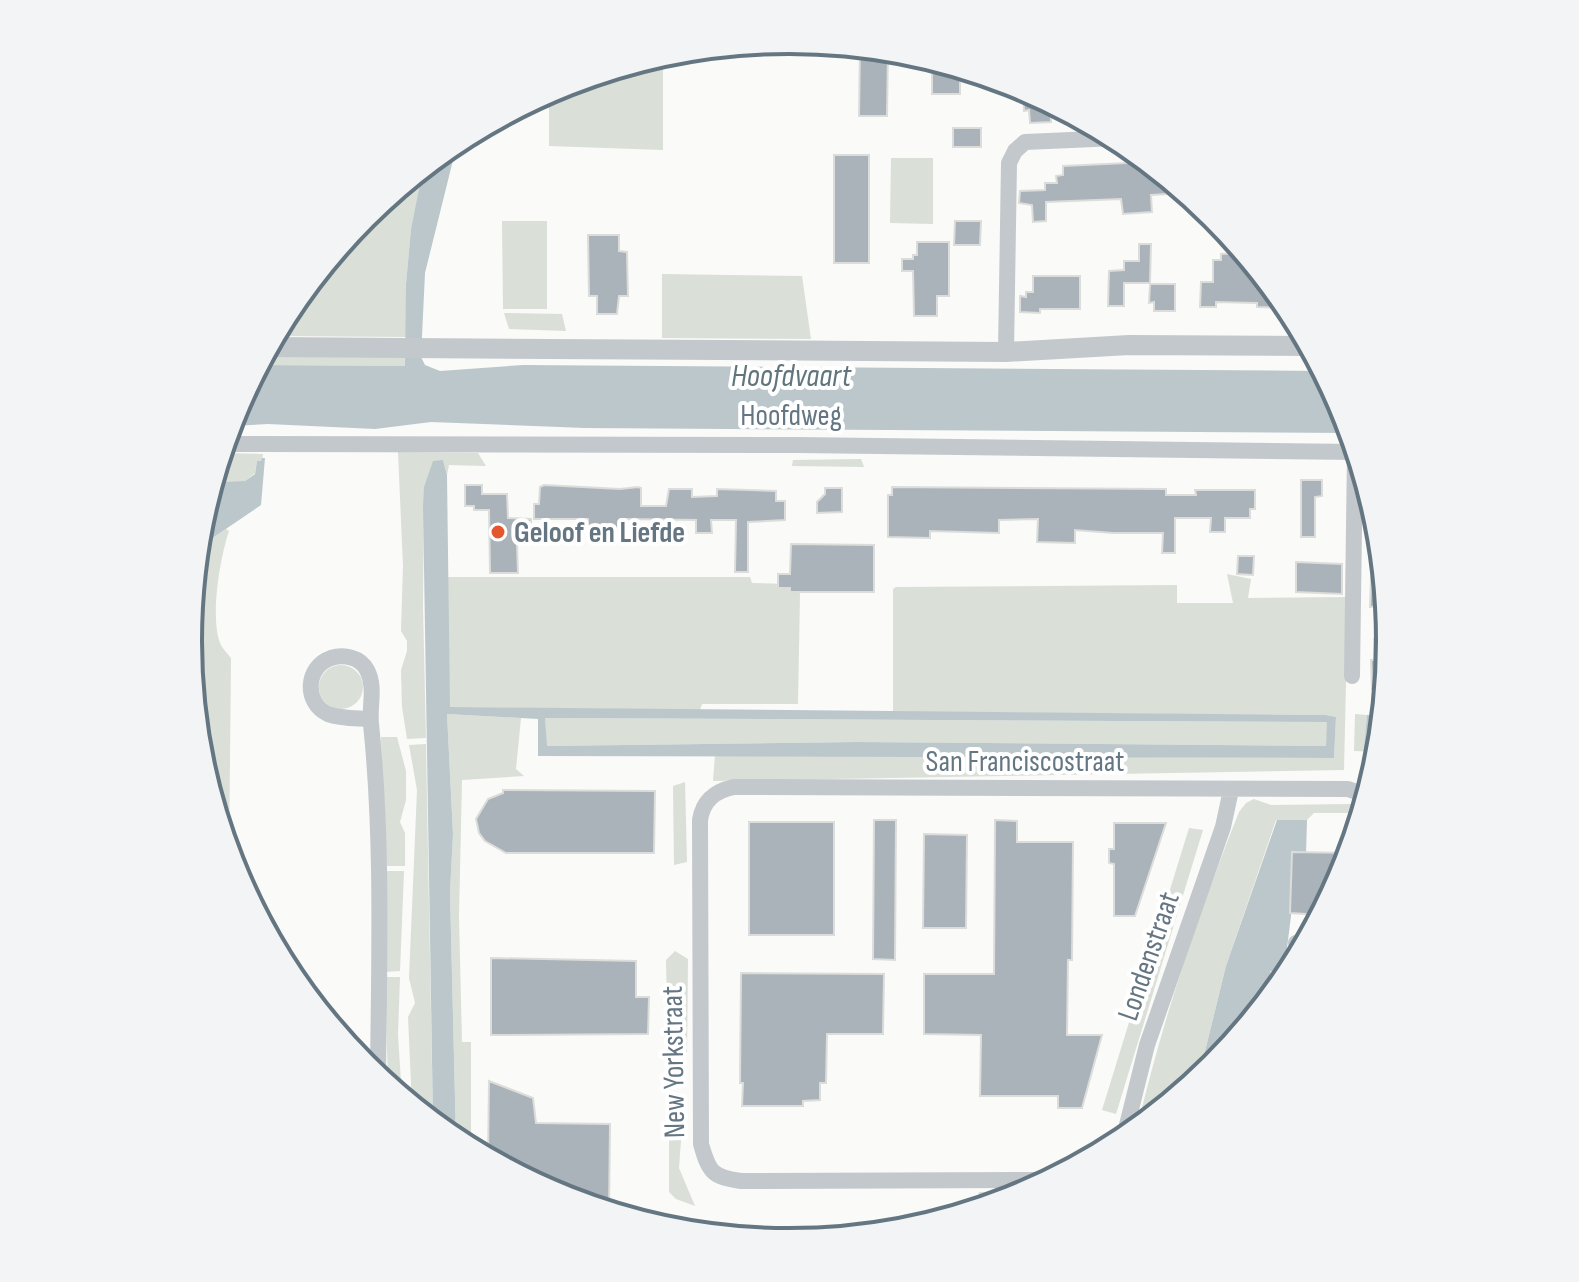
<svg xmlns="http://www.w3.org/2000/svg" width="1579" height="1282" viewBox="0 0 1579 1282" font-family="'Sofia Sans Condensed',sans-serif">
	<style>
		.green { fill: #dadfd7 }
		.water { fill: #bbc7cb; fill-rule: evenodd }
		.building { fill: #aab3b9; stroke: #dcdcda; stroke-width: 2 }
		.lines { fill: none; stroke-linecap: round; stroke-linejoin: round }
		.minor { stroke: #c3c8cc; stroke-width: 16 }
		.tertiary { stroke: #c3c8cc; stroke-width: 20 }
		.poi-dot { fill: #e4572e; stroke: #fff; stroke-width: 3 }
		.labels { text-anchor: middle; stroke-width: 8; stroke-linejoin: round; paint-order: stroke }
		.street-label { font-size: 30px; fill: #657683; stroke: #fff }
		.poi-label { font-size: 30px; font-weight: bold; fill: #657683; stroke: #fff; text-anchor: start }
		.water-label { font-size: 32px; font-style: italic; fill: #60757c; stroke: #fff }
		.rim { fill: none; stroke: #657683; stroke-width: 4 }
	</style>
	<rect width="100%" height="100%" fill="#fafaf8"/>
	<path class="green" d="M 663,54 L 663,150 L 549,146 L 549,92 L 560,86 Z
		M 891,158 L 933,158 L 933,224 L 890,223 Z
		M 424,167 L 411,229 L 406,284 L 406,337 L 275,336 L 290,307 L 365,216 Z
		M 502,221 L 547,221 L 547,309 L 503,309 Z
		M 662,274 L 802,276 L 811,339 L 662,338 Z
		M 504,313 L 562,314 L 566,331 L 509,329 Z
		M 265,354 L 406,357 L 405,366 L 259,365 Z
		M 398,452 L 478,453 L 486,466 L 449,465 L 447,475 L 443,460 L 431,471 L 424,487 L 423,607 L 426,738 L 407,739 L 402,707 L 401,670 L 407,651 L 407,641 L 401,631 L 403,566 Z
		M 221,453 L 263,454 L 262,461 L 257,461 L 255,473 L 245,481 L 213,482 Z
		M 861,459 L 864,467 L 792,466 L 793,460 Z
		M 226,529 L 229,531 C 220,558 210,616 220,643 C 222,648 228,654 231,658 L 229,855 L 200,758 L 189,641 L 196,567 L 214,537 Z
		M 1227,574 L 1251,579 L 1248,598 L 1348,597 L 1344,770 L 713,781 L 715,755 L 1334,758 L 1336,717 L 1326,715 L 893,712 L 893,589 L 896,587 L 1177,585 L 1177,603 L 1233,603 Z
		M 447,577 L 750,577 L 752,583 L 791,584 L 800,593 L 798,704 L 702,704 L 700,710 L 449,707 Z
		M319 687a22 22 0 1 1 44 0a22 22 0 1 1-44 0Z
		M 447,714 L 521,718 L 516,769 L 524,776 L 462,780 L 459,917 L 462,1042 L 471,1042 L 471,1149 L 456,1141 L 450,892 L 453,834 Z
		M 1355,714 L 1367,715 L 1364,747 L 1380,747 L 1380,752 L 1354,751 Z
		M 545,718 L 1328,722 L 1326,746 L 857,742 L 546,746 Z
		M 381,737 L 397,737 L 406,771 L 406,800 L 400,822 L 405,833 L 405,866 L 384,866 Z
		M 426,744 L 433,1122 L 412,1105 L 408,1017 L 415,1003 L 409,978 L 417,790 L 409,745 Z
		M 685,782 L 687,862 L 674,865 L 673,786 Z
		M 1254,799 L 1271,805 L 1353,804 L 1358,813 L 1314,813 L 1307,820 L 1276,820 L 1226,966 L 1198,1080 L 1137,1129 C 1162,1021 1198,915 1239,812 L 1246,803 Z
		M 1189,828 L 1203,830 L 1116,1114 L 1102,1110 Z
		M 384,871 L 404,871 L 400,971 L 385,972 Z
		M 675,951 L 688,959 L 687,1057 L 668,1049 L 666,960 Z
		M 385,977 L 400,977 L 398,1035 L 402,1097 L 388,1085 Z
		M 669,1113 L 683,1113 L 679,1168 L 695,1206 L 676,1199 L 669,1192 Z
		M 979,1192 L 1028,1192 L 976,1209 Z"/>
	<path class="water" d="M 458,140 L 425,273 L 421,357 L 425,365 L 440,371 L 523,365 L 1323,371 L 1345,411 L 1351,433 L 585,428 L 431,422 L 375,429 L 268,424 L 230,426 L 234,411 L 259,365 L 405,366 L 406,284 L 411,229 L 421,179 L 424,167 Z
		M 262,458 L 265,458 L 261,505 L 214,537 L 196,567 L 200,523 L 213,482 L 245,481 L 255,474 L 257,461 L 261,461 Z
		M 443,460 L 447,475 L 450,707 L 1326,715 L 1336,717 L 1334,758 L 538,756 L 538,719 L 447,714 L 453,834 L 450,892 L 456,1141 L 433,1122 L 423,506 L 424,487 L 433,461 ZM 545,718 L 1327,722 L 1326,746 L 857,742 L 547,746 Z
		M 1367,715 L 1383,715 L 1382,724 L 1380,724 L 1380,747 L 1364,747 Z
		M 1277,820 L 1307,820 L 1306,854 L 1293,854 L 1291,916 L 1284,972 L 1272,972 L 1271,997 L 1214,1066 L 1198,1080 L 1226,966 Z"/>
	<path class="building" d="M 860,47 L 888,50 L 887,116 L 859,116 Z
		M 932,59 L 960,68 L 960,94 L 932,94 Z
		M 1023,88 L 1050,102 L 1051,122 L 1030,123 L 1029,110 L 1024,111 Z
		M 953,128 L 981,128 L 981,147 L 953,147 Z
		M 834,155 L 869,155 L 869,263 L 834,263 Z
		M 1148,162 L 1150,177 L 1165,176 L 1187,193 L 1151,195 L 1152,212 L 1123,214 L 1121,199 L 1046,202 L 1046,221 L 1033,222 L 1032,205 L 1019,203 L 1020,191 L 1045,190 L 1045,183 L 1057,183 L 1056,176 L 1063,175 L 1063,166 Z
		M 955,221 L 981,221 L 980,245 L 954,245 Z
		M 588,235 L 619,235 L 619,251 L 627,252 L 628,296 L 619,296 L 617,314 L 597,314 L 597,296 L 589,296 Z
		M 917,242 L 949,242 L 949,296 L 937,296 L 937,316 L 914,316 L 913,271 L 902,271 L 902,259 L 913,259 L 913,255 L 917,255 Z
		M 1139,244 L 1151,244 L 1150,283 L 1124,283 L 1124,306 L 1108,306 L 1109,271 L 1124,270 L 1124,261 L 1139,261 Z
		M 1245,253 L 1289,307 L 1290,308 L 1257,307 L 1257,303 L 1216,302 L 1216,307 L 1200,307 L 1201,282 L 1213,282 L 1213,260 L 1221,260 L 1221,254 Z
		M 1033,276 L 1080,276 L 1080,309 L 1040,309 L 1040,313 L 1020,312 L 1020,296 L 1026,297 L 1026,292 L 1033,292 Z
		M 1150,284 L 1175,284 L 1175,311 L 1154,311 L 1154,302 L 1149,303 Z
		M 1301,480 L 1322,480 L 1322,496 L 1315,497 L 1315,537 L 1301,537 Z
		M 465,485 L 482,485 L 482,494 L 507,494 L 508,518 L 531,519 L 531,543 L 517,543 L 518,573 L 490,573 L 489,510 L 474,510 L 474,506 L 465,506 Z
		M 544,485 L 620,489 L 638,487 L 641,488 L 641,506 L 666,506 L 669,489 L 692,489 L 692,497 L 717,496 L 717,489 L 776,491 L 776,501 L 785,501 L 785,520 L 748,522 L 748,572 L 735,572 L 736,520 L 711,520 L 712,533 L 696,533 L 696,520 L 625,519 L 625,533 L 595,532 L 595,529 L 588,529 L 588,519 L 534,519 L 534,504 L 539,504 L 540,487 Z
		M 892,487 L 1166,489 L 1166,495 L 1196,495 L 1195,490 L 1255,490 L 1255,509 L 1250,509 L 1250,518 L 1225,518 L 1225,532 L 1210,532 L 1211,518 L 1175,518 L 1175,553 L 1162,553 L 1163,533 L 1113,533 L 1075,530 L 1075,543 L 1037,542 L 1038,519 L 999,520 L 999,533 L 930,531 L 930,538 L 888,537 L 888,495 L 892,495 Z
		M 825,488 L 842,488 L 842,512 L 817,513 L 817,502 L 825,494 Z
		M 791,544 L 874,545 L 874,592 L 790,592 L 790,588 L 778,588 L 778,574 L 790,574 Z
		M 1372,551 L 1382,551 L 1387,606 L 1370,607 Z
		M 1238,556 L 1254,556 L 1253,575 L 1237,574 Z
		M 1296,562 L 1342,564 L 1342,594 L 1296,592 Z
		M 1374,639 L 1390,639 L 1386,688 L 1372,689 L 1371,660 L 1374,660 Z
		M 503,790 L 655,791 L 654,853 L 506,853 L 485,841 L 479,833 L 476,819 L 488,799 L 503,793 Z
		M 874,820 L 896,820 L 895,960 L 873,959 Z
		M 995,820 L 1017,821 L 1017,842 L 1073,842 L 1072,960 L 1068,960 L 1067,1035 L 1102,1035 L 1082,1108 L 1058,1108 L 1058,1096 L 980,1096 L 981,1035 L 924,1034 L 924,974 L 994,974 Z
		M 749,822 L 834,822 L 834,935 L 749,935 Z
		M 1114,823 L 1166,823 L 1135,916 L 1114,916 L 1114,864 L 1109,863 L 1109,849 L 1114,849 Z
		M 924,834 L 967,835 L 966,928 L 923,928 Z
		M 1292,852 L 1350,853 L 1345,871 L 1321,915 L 1290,913 Z
		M 491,958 L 636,961 L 636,997 L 649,997 L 648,1034 L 491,1035 Z
		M 1271,972 L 1290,973 L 1271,997 Z
		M 741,973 L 884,974 L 883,1034 L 827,1034 L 826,1083 L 820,1083 L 820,1100 L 803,1101 L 803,1106 L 742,1106 L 743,1083 L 740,1083 Z
		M 489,1081 L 533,1098 L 536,1123 L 610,1124 L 609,1211 L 559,1196 L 488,1158 Z"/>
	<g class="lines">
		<path class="minor" d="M 1006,352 L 1009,163 L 1015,151 L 1025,142 L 1117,138
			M 224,444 L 798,445 L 1357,452
			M 1352,676 L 1355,452
			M 370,719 C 357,718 341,719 328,714 C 304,703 305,667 331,658 C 344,654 360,657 367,670 C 376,687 369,706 371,724 C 383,840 379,960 378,1077
			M 1296,943 L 1306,943
			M 1123,1141 L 1147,1045 L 1223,827 L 1231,790
			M 1049,1180 L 741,1181 C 712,1177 709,1172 701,1144 L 700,820 C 703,800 715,791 734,787 L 1348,789 L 1368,796"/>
		<path class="tertiary" d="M 268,347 L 1006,352 L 1129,345 L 1310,346"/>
	</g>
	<circle class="poi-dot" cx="498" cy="532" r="8"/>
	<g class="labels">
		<g class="street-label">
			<text x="791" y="425">Hoofdweg</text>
			<text x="1025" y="771">San Franciscostraat</text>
			<text transform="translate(1148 956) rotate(-71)" y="10">Londenstraat</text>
			<text transform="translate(673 1062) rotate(-91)" y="10">New Yorkstraat</text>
		</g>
		<g class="poi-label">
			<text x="514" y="542">Geloof en Liefde</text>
		</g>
		<g class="water-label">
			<text x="791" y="386">Hoofdvaart</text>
		</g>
	</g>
	<path d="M0 0H1579V1282H0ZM202 641a587 587 0 1 1 1174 0a587 587 0 1 1-1174 0Z" fill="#f3f4f5" fill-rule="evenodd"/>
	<path class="rim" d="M202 641a587 587 0 1 1 1174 0a587 587 0 1 1-1174 0Z"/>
</svg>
